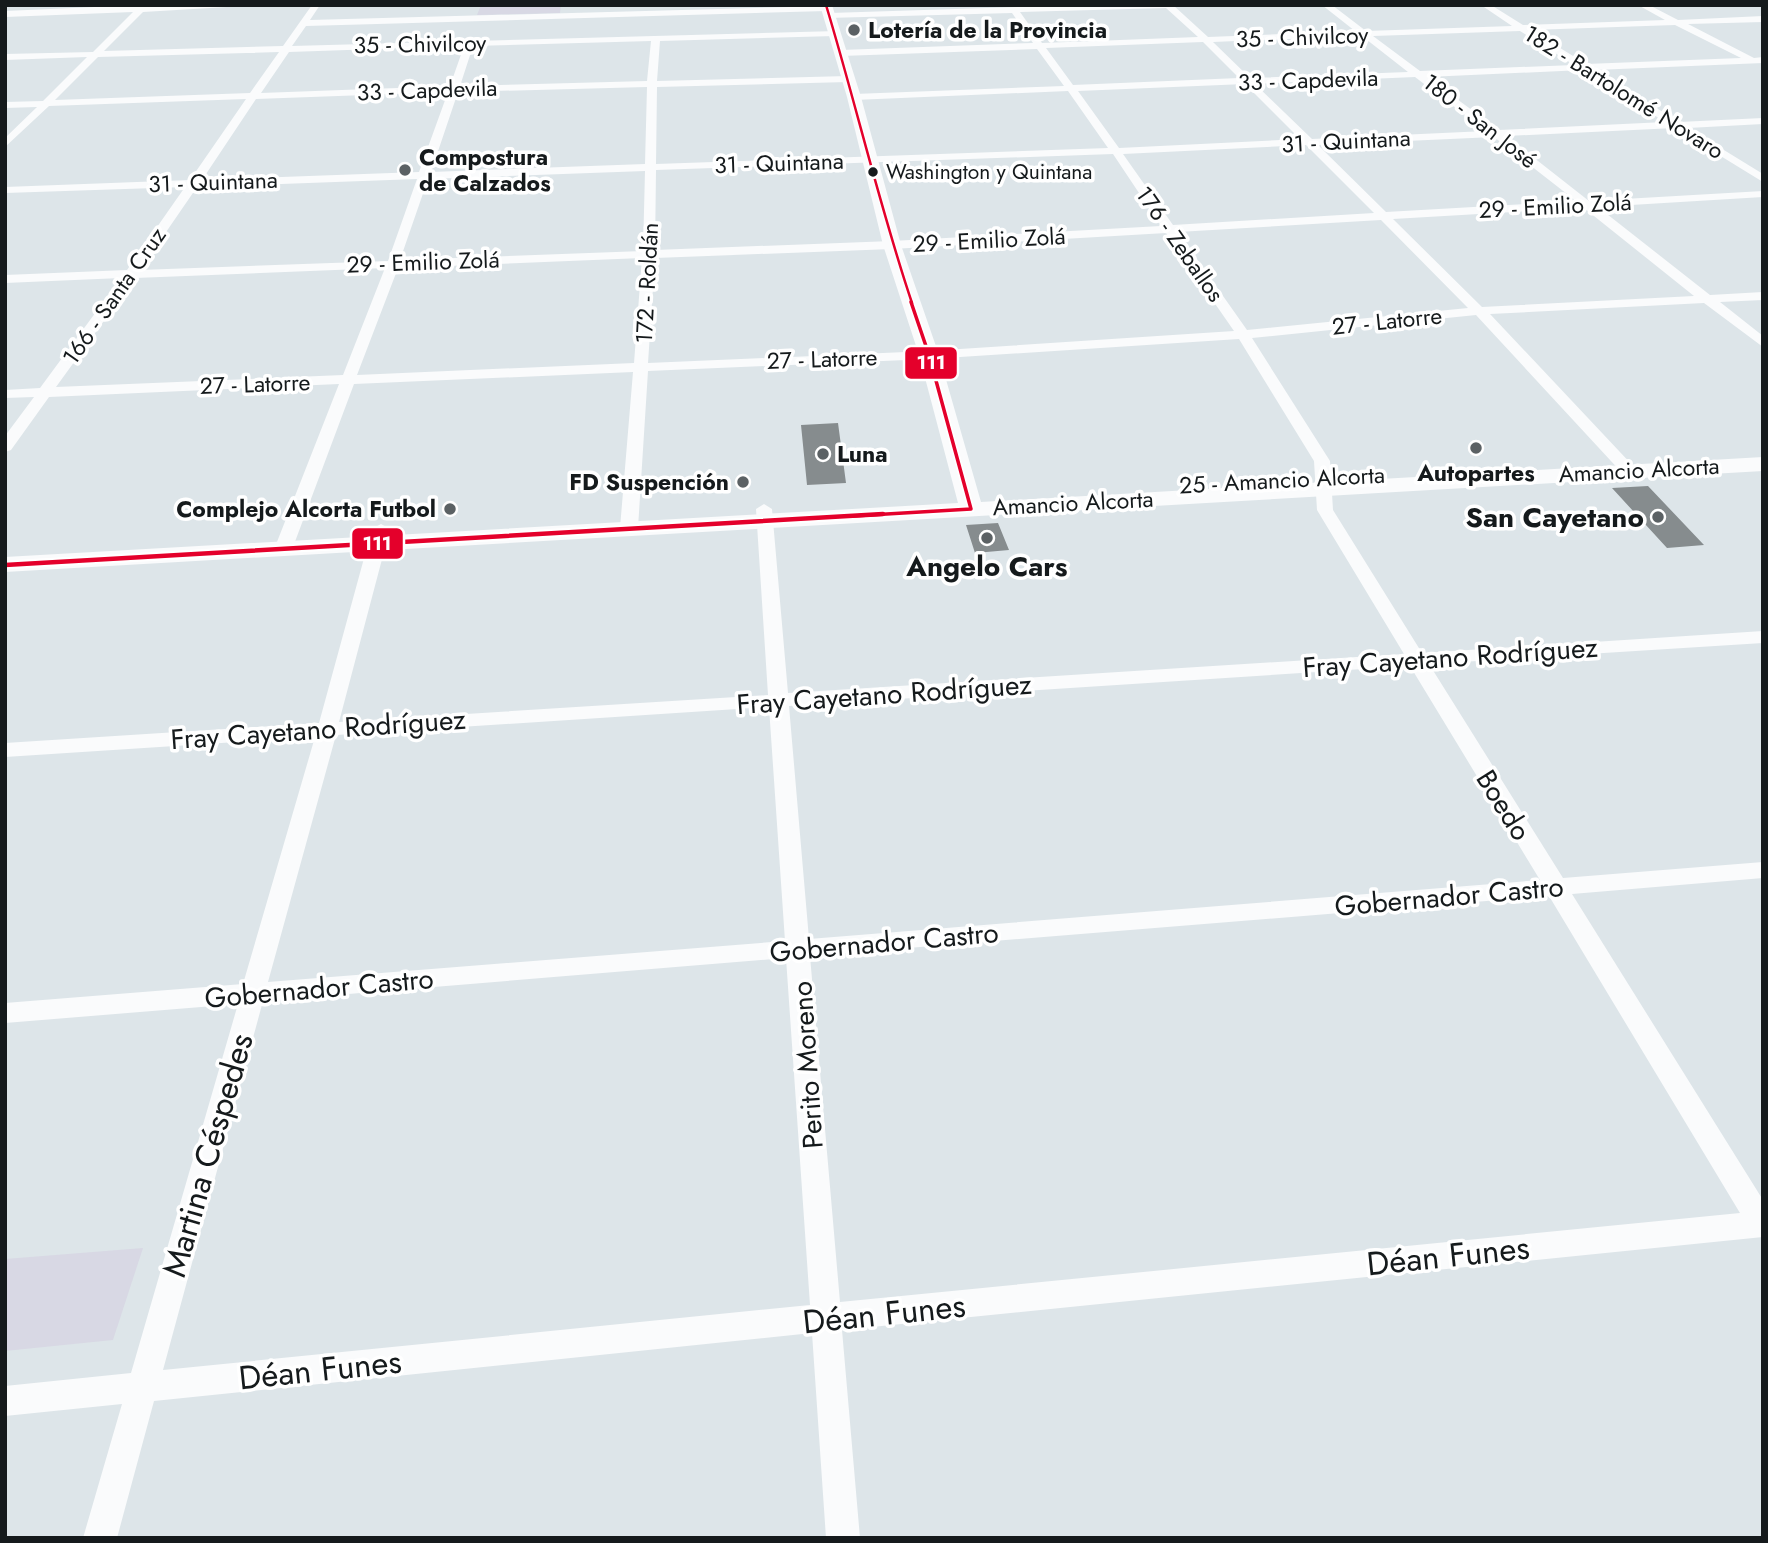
<svg xmlns="http://www.w3.org/2000/svg" width="1768" height="1543" viewBox="0 0 1768 1543" font-family="Jost,sans-serif">
	<style>
		.green { fill: #d8d8e4 }
		.building { fill: #868c8e }
		.lines { fill: none; stroke-linecap: round; stroke-linejoin: round }
		.street { fill: #fafbfc; fill-rule: evenodd }
		.secondary { fill: #fafbfc; fill-rule: evenodd }
		.bus-1-far2-casing { stroke: #fff; stroke-width: 5 }
		.bus-1-far1-casing { stroke: #fff; stroke-width: 7 }
		.bus-1-casing { stroke: #fff; stroke-width: 9 }
		.bus-1-far2 { stroke: #e4002b; stroke-width: 2.5 }
		.bus-1-far1 { stroke: #e4002b; stroke-width: 3.5 }
		.bus-1 { stroke: #e4002b; stroke-width: 4.5 }
		.poi-dot { fill: #5b6164; stroke: #fff; stroke-width: 2.5 }
		.bus-dot { fill: #151a1c; stroke: #fff; stroke-width: 2.5 }
		.labels { text-anchor: middle; stroke-width: 7; stroke-linejoin: round; paint-order: stroke }
		.far-bus-label { font-size: 21px; fill: #151a1c; stroke: #fff; text-anchor: start }
		.far-poi-label { font-size: 23px; font-weight: bold; fill: #151a1c; stroke: #fff; text-anchor: start }
		.far-street-label { font-size: 23px; fill: #151a1c; stroke: #fff }
		.poi-label { font-size: 28px; font-weight: bold; fill: #151a1c; stroke: #fff; text-anchor: end }
		.street-label { font-size: 28px; fill: #151a1c; stroke: #fff }
		.near-street-label { font-size: 33px; fill: #151a1c; stroke: #fff }
		.line-badge { stroke: #fff; stroke-width: 2.5 }
		.badge-label { font-size: 19px; text-anchor: middle; font-weight: bold; fill: #fff }
	</style>
	<rect width="100%" height="100%" fill="#dde5e9"/>
	<path class="green" d="M 481,5 L 561,5 L 560,13 L 477,15 Z
		M 143,1248 L 113,1340 L 5,1351 L 5,1259 Z"/>
	<path class="building" d="M 838,423 L 846,483 L 807,485 L 801,425 Z
		M 1648,486 L 1704,545 L 1667,548 L 1612,488 Z
		M 998,523 L 1009,550 L 975,553 L 966,525 Z"/>
	<g class="lines">
		<path class="street" d="M 140,5 L 261,5 L 143,12 L 104,51 L 283,46 L 312,5 L 320,5 L 310,20 L 830,6 L 827,11 L 306,26 L 292,46 L 838,31 L 838,35 L 835,36 L 660,41 L 657,81 L 848,76 L 853,79 L 848,82 L 657,87 L 656,164 L 1108,148 L 1068,91 L 854,100 L 849,97 L 854,94 L 1064,86 L 1037,49 L 841,56 L 836,53 L 841,50 L 1033,43 L 1012,13 L 827,18 L 830,13 L 1081,5 L 1173,5 L 1208,37 L 1355,31 L 1322,5 L 1332,5 L 1366,31 L 1512,26 L 1481,5 L 1491,5 L 1523,25 L 1665,20 L 1638,5 L 1649,5 L 1678,20 L 1763,16 L 1763,22 L 1688,24 L 1754,58 L 1763,57 L 1763,63 L 1595,70 L 1679,122 L 1763,118 L 1763,124 L 1688,128 L 1763,174 L 1763,182 L 1675,128 L 1506,136 L 1589,201 L 1763,191 L 1763,197 L 1598,207 L 1710,295 L 1763,292 L 1763,300 L 1720,302 L 1763,336 L 1763,347 L 1704,303 L 1490,314 L 1635,468 L 1637,471 L 1635,474 L 1623,474 L 1476,315 L 1252,338 L 1330,461 L 1333,510 L 1422,653 L 1763,631 L 1763,643 L 1429,664 L 1563,878 L 1763,862 L 1763,878 L 1572,894 L 1763,1200 L 1763,1237 L 842,1330 L 860,1538 L 826,1538 L 812,1333 L 154,1401 L 117,1538 L 83,1538 L 122,1404 L 5,1416 L 5,1386 L 131,1373 L 238,1004 L 5,1023 L 5,1003 L 243,984 L 315,737 L 5,757 L 5,743 L 319,723 L 372,529 L 381,524 L 390,529 L 339,722 L 768,695 L 756,509 L 764,504 L 772,509 L 788,693 L 1404,654 L 1317,510 L 1314,461 L 1239,339 L 929,359 L 648,371 L 638,528 L 629,533 L 620,528 L 633,372 L 354,384 L 293,547 L 284,552 L 275,547 L 339,384 L 49,397 L 11,450 L 5,452 L 5,436 L 34,397 L 5,398 L 5,390 L 40,388 L 121,278 L 5,283 L 5,275 L 127,270 L 185,187 L 5,193 L 5,187 L 190,180 L 246,99 L 49,106 L 5,147 L 5,138 L 37,107 L 5,108 L 5,102 L 43,101 L 87,57 L 5,60 L 5,54 L 93,52 L 133,12 L 5,17 L 5,11 ZM 1166,8 L 1198,37 L 1042,43 L 1020,12 ZM 1675,25 L 1741,58 L 1586,64 L 1531,30 ZM 1520,31 L 1574,65 L 1420,71 L 1373,36 ZM 1362,36 L 1408,72 L 1250,78 L 1213,42 ZM 651,41 L 647,81 L 460,86 L 473,46 ZM 1203,42 L 1239,78 L 1073,85 L 1046,48 ZM 464,46 L 450,86 L 261,93 L 289,52 ZM 279,52 L 250,93 L 55,100 L 98,57 ZM 1583,70 L 1665,122 L 1499,130 L 1427,77 ZM 1415,77 L 1486,131 L 1312,139 L 1255,84 ZM 1245,84 L 1300,139 L 1119,148 L 1078,91 ZM 647,87 L 645,164 L 431,172 L 458,92 ZM 448,92 L 419,172 L 202,180 L 256,99 ZM 1494,137 L 1576,201 L 1386,212 L 1318,145 ZM 1306,145 L 1374,213 L 1173,225 L 1123,154 ZM 1113,154 L 1161,226 L 892,241 L 655,250 L 656,170 ZM 645,171 L 643,251 L 400,260 L 428,179 ZM 417,179 L 388,261 L 140,270 L 197,187 ZM 1584,208 L 1694,296 L 1482,307 L 1393,219 ZM 1381,220 L 1468,308 L 1247,330 L 1178,232 ZM 1166,233 L 1234,331 L 929,351 L 648,363 L 655,258 L 892,249 ZM 642,258 L 634,363 L 357,375 L 398,268 ZM 385,268 L 343,375 L 56,387 L 135,278 ZM 1410,666 L 1540,880 L 809,939 L 789,706 ZM 769,707 L 785,941 L 268,982 L 336,735 ZM 1549,896 L 1740,1213 L 840,1302 L 810,956 ZM 786,958 L 810,1305 L 163,1370 L 263,1001 Z"/>
		<path class="secondary" d="M 820,5 L 832,5 L 861,97 L 901,245 L 939,355 L 981,502 L 1763,457 L 1763,471 L 5,572 L 5,557 L 958,503 L 919,355 L 883,245 L 847,97 Z"/>
		<g class="bus-1-far2-casing">
			<path id="bus-1-far2" d="M 826,5 C 856,104 879,205 912,303"/>
		</g>
		<g class="bus-1-far1-casing">
			<path id="bus-1-far1" d="M 853,516 L 971,509 L 929,355 L 911,302"/>
		</g>
		<g class="bus-1-casing">
			<path id="bus-1" d="M 5,565 L 883,514"/>
		</g>
		<use href="#bus-1-far2" class="bus-1-far2"/>
		<use href="#bus-1-far1" class="bus-1-far1"/>
		<use href="#bus-1" class="bus-1"/>
	</g>
	<g class="poi-dot">
		<circle cx="854" cy="30" r="7"/>
		<circle cx="405" cy="170" r="7"/>
		<circle cx="1476" cy="448" r="7"/>
		<circle cx="823" cy="454" r="7"/>
		<circle cx="743" cy="482" r="7"/>
		<circle cx="450" cy="509" r="7"/>
		<circle cx="1658" cy="517" r="7"/>
		<circle cx="987" cy="538" r="7"/>
	</g>
	<circle class="bus-dot" cx="873" cy="172" r="6"/>
	<g class="labels">
		<g class="far-bus-label">
			<text x="886" y="179">Washington y Quintana</text>
		</g>
		<g class="far-poi-label">
			<text x="868" y="38">Lotería de la Provincia</text>
			<text x="419" y="165">Compostura<tspan x="419" dy="26">de Calzados</tspan></text>
			<text x="837" y="462">Luna</text>
			<text x="1476" y="481" text-anchor="middle">Autopartes</text>
			<text x="729" y="490" text-anchor="end">FD Suspención</text>
			<text x="436" y="517" text-anchor="end">Complejo Alcorta Futbol</text>
		</g>
		<g class="far-street-label">
			<text transform="translate(1302 37) rotate(-2)" y="8">35 - Chivilcoy</text>
			<text transform="translate(420 44) rotate(-1)" y="8">35 - Chivilcoy</text>
			<text transform="translate(1308 80) rotate(-2)" y="8">33 - Capdevila</text>
			<text transform="translate(427 90) rotate(-2)" y="8">33 - Capdevila</text>
			<text transform="translate(1624 92) rotate(32)" y="8">182 - Bartolomé Novaro</text>
			<text transform="translate(1480 121) rotate(38)" y="8">180 - San José</text>
			<text transform="translate(1346 141) rotate(-3)" y="8">31 - Quintana</text>
			<text transform="translate(779 163) rotate(-2)" y="8">31 - Quintana</text>
			<text transform="translate(213 182) rotate(-2)" y="8">31 - Quintana</text>
			<text transform="translate(1555 206) rotate(-3)" y="8">29 - Emilio Zolá</text>
			<text transform="translate(989 240) rotate(-3)" y="8">29 - Emilio Zolá</text>
			<text transform="translate(1180 244) rotate(55)" y="8">176 - Zeballos</text>
			<text transform="translate(423 262) rotate(-2)" y="8">29 - Emilio Zolá</text>
			<text transform="translate(647 283) rotate(-87)" y="8">172 - Roldán</text>
			<text transform="translate(114 296) rotate(-55)" y="8">166 - Santa Cruz</text>
			<text transform="translate(1387 321) rotate(-6)" y="8">27 - Latorre</text>
			<text transform="translate(822 359) rotate(-2)" y="8">27 - Latorre</text>
			<text transform="translate(255 384) rotate(-2)" y="8">27 - Latorre</text>
			<text transform="translate(1639 470) rotate(-3)" y="8">Amancio Alcorta</text>
			<text transform="translate(1282 480) rotate(-3)" y="8">25 - Amancio Alcorta</text>
			<text transform="translate(1073 503) rotate(-3)" y="8">Amancio Alcorta</text>
		</g>
		<g class="poi-label">
			<text x="1644" y="527">San Cayetano</text>
			<text x="987" y="576" text-anchor="middle">Angelo Cars</text>
		</g>
		<g class="street-label">
			<text transform="translate(1450 657) rotate(-4)" y="10">Fray Cayetano Rodríguez</text>
			<text transform="translate(884 694) rotate(-4)" y="10">Fray Cayetano Rodríguez</text>
			<text transform="translate(318 729) rotate(-4)" y="10">Fray Cayetano Rodríguez</text>
			<text transform="translate(1504 805) rotate(58)" y="10">Boedo</text>
			<text transform="translate(1449 896) rotate(-5)" y="10">Gobernador Castro</text>
			<text transform="translate(884 942) rotate(-5)" y="10">Gobernador Castro</text>
			<text transform="translate(319 988) rotate(-5)" y="10">Gobernador Castro</text>
			<text transform="translate(807 1065) rotate(-94)" y="10">Perito Moreno</text>
		</g>
		<g class="near-street-label">
			<text transform="translate(207 1155) rotate(-74)" y="12">Martina Céspedes</text>
			<text transform="translate(1448 1255) rotate(-6)" y="12">Déan Funes</text>
			<text transform="translate(884 1313) rotate(-6)" y="12">Déan Funes</text>
			<text transform="translate(320 1369) rotate(-6)" y="12">Déan Funes</text>
		</g>
	</g>
	<g class="line-badge">
		<rect x="904" y="346" width="54" height="34" rx="7" fill="#e4002b"/>
		<rect x="351" y="527" width="53" height="33" rx="7" fill="#e4002b"/>
	</g>
	<g class="badge-label">
		<text x="931" y="369">111</text>
		<text x="377" y="550">111</text>
	</g>
	<rect width="1768" height="1543" fill="none" stroke="#151a1c" stroke-width="14"/>
</svg>
